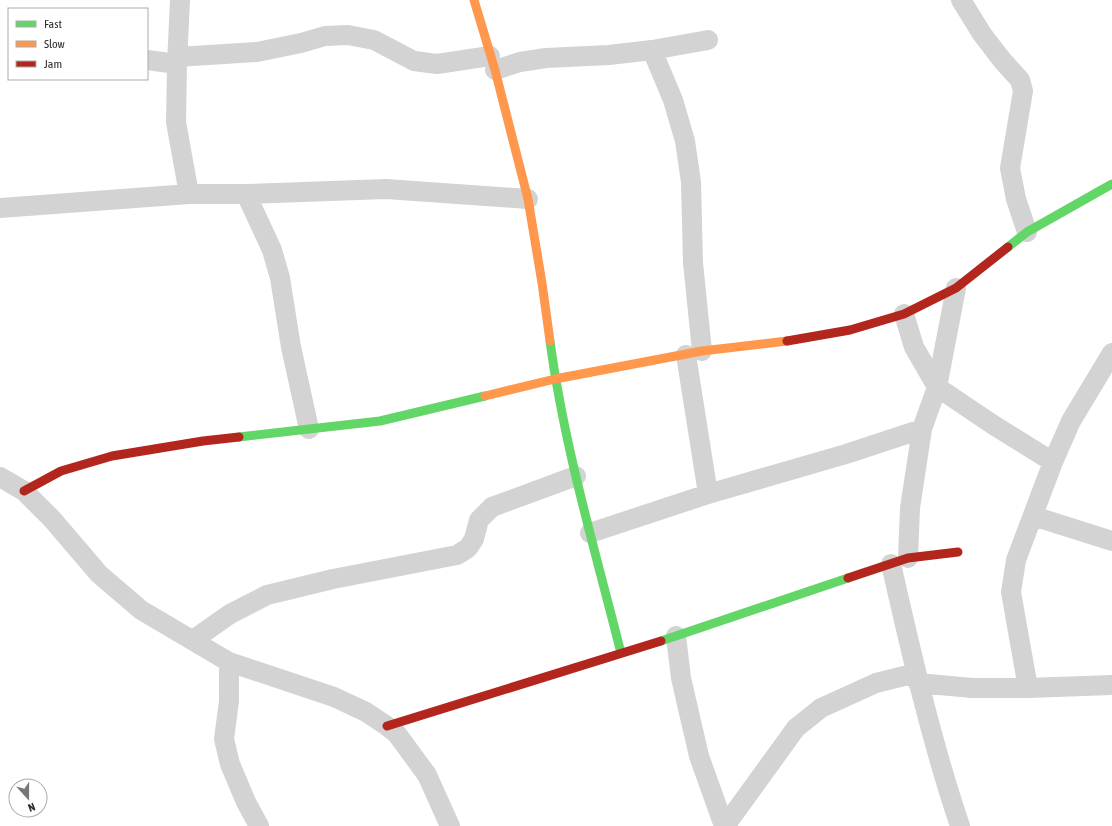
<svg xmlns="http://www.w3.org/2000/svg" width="1112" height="826" viewBox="0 0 1112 826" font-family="'Asap Condensed',sans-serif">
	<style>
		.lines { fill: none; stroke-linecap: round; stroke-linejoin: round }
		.street { stroke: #d3d3d3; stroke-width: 20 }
		.fast { stroke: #63d668; stroke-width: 9 }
		.slow { stroke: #ff974d; stroke-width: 9 }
		.jam { stroke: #b3261e; stroke-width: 9 }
	</style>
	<rect width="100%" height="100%" fill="#fff"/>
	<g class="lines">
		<path class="street" d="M 180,0 L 177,64 L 176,122 L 189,194
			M 961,0 L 982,34 L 1002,60 L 1020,80 L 1023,91 L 1010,168 L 1016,199 L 1027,232
			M 652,50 L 673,100 L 685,141 L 691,182 L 693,263 L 702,351
			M 177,57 L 257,52 L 301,43 L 325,36 L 348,35 L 374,40 L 414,61 L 437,64 L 490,56
			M 147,60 L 177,64
			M 495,70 L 520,62 L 546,58 L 609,55 L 652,50 L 708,40
			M 246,194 L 272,250 L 280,278 L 291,347 L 309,429
			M 0,208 L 189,194 L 246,194 L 386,189 L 528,199
			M 904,314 L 914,347 L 937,387 L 995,426 L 1053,462
			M 686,355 L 708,494
			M 0,477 L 24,491 L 52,519 L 99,574 L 141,610 L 229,662 L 334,697 L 366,712 L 387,726 L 397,734 L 427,775 L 450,826
			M 1033,516 L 1112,541
			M 590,533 L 708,494 L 846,454 L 922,429
			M 908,558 L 910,508 L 922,429 L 937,387 L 956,288
			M 891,564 C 911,652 931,740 960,826
			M 676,636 L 681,678 L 699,756 L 724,826
			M 193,640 L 230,614 L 267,595 L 333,579 L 457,555 L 468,548 L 474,539 L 479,520 L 492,507 L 576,476
			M 229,662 L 229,701 L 224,739 L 230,764 L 246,802 L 259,826
			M 918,683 L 972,688 L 1028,688 L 1112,685
			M 1028,688 L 1011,592 L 1016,560 L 1053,462 L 1071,421 L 1112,353
			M 725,826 L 796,728 L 821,708 L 876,683 L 916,673"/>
		<path class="fast" d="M 1008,247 L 1027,232 L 1112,184
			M 550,341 C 564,446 595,550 621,653
			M 239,437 L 380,421 L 485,396
			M 661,641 L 848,578"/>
		<path class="slow" d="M 474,0 L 495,70 L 528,199 L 542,283 L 550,341
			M 485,396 L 555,379 L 702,351 L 787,341"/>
		<path class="jam" d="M 787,341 L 850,330 L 904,314 L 956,288 L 1008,247
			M 24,491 L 61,471 L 112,456 L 203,441 L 239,437
			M 848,578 L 908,558 L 958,552
			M 387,726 L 661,641"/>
	</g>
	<rect x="8" y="8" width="140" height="72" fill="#ffffff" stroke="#ababab"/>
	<rect x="16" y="21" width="20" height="6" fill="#63d668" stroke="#ababab"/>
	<text x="44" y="28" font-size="12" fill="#2e2e2e">Fast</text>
	<rect x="16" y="41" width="20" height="6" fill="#ff974d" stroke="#ababab"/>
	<text x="44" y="48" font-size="12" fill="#2e2e2e">Slow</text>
	<rect x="16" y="61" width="20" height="6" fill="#b3261e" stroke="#ababab"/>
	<text x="44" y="68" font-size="12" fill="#2e2e2e">Jam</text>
	<g transform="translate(28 798) rotate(159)"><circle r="19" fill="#ffffff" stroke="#ababab"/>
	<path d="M0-3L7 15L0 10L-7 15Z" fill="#777777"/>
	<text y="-6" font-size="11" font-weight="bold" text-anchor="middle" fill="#2e2e2e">N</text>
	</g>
</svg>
